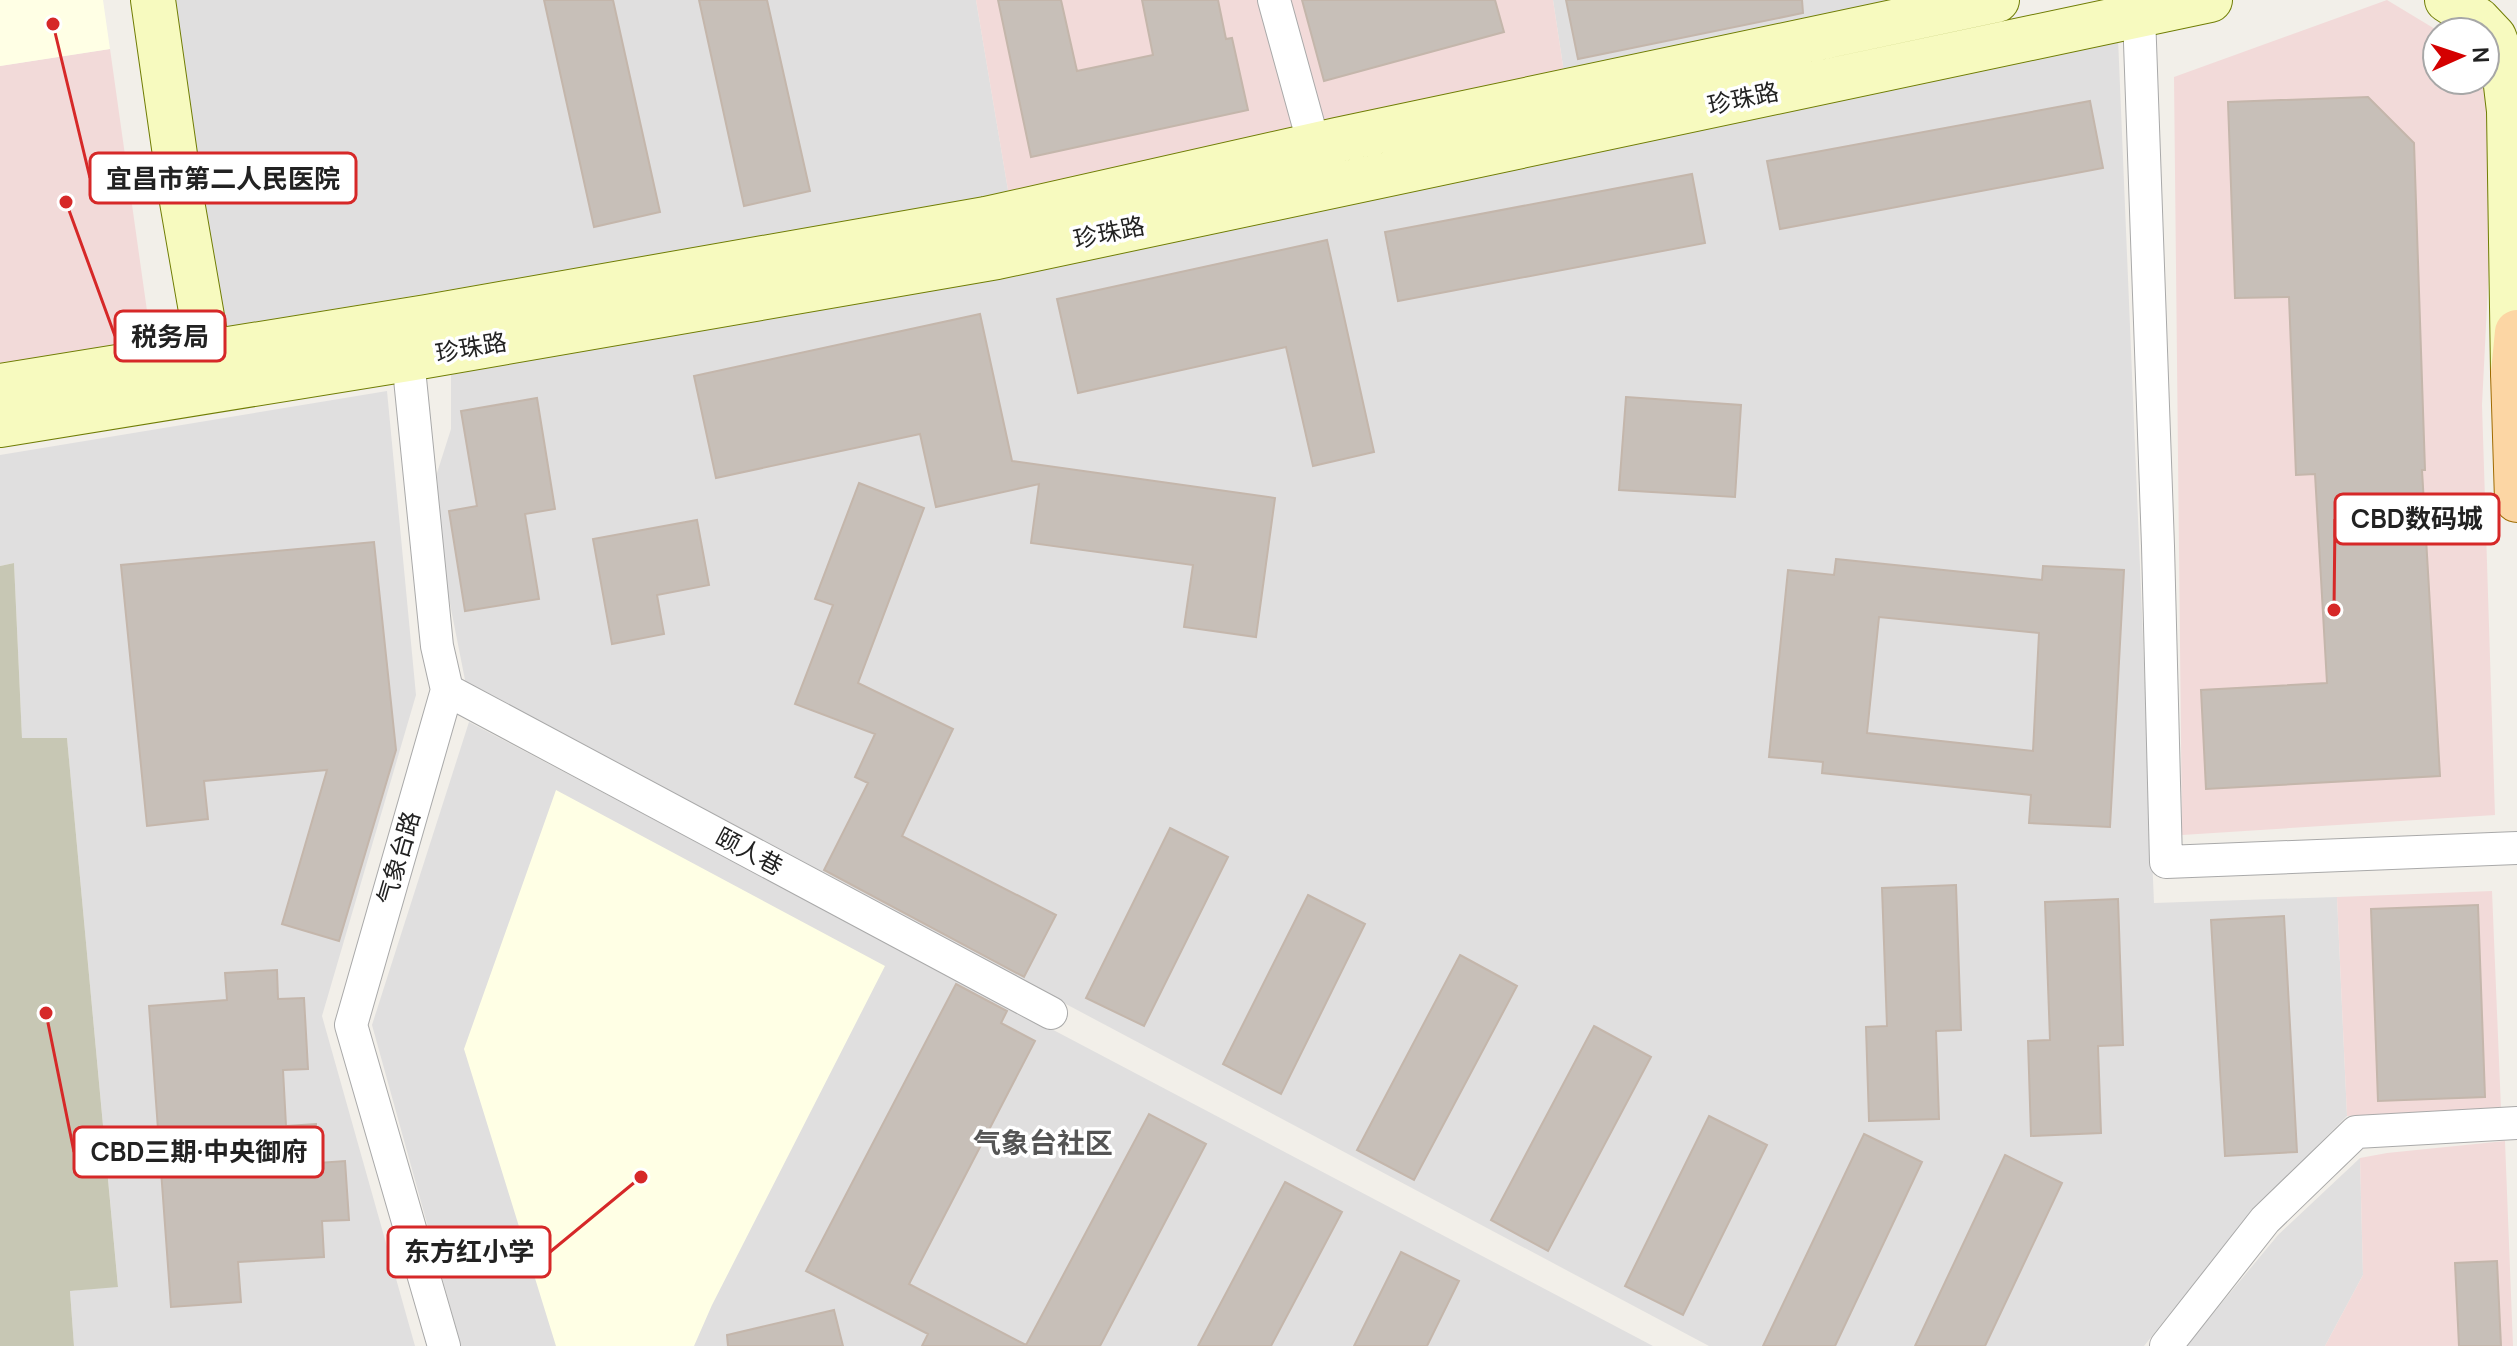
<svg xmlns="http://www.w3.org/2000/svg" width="2517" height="1346" viewBox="0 0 2517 1346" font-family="Manrope,'Noto Sans SC',sans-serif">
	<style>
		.residential { fill: #e0dfdf }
		.commercial { fill: #f2dad9 }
		.education { fill: #ffffe5 }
		.construction { fill: #c7c7b4 }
		.building { fill: #c7bfb8; stroke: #c4b6ab; stroke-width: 2; fill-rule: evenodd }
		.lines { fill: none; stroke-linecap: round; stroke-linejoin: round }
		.street-casing { stroke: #a9a9a9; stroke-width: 34 }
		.secondary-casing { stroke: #707d05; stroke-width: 46 }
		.primary-casing { stroke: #a06b00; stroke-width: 46 }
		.street { stroke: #fff; stroke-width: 32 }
		.secondary { stroke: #f7fabf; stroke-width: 44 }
		.primary { stroke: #fcd6a4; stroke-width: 44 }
		.labels { text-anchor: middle; stroke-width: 7; stroke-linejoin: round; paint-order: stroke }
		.street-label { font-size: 24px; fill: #222; stroke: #fff }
		.quarter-label { font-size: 28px; font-weight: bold; fill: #555; stroke: #fff }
		.leader { fill: none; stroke: #d62828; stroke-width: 3 }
		.callout-dot { fill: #d62828; stroke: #fff; stroke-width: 3 }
		.callout { fill: #fff; stroke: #d62828; stroke-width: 3 }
		.callout-label { font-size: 26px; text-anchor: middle; font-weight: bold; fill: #222 }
	</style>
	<rect width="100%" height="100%" fill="#f2efe9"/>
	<path class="residential" d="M 166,0 L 976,0 L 1009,196 L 213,329 Z
		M 1553,0 L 1926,0 L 1565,79 Z
		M 2118,38 L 2154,903 L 2337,897 L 2347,1116 L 2253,1211 L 2144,1346 L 1709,1346 L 466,685 L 439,548 L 437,473 L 451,429 L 451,375 Z
		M 387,391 L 416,695 L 322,1016 L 415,1346 L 74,1346 L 70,1291 L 118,1286 L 67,738 L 22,738 L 14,563 L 0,566 L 0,455 Z
		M 469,722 L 1653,1346 L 461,1346 L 372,1025 Z
		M 2360,1158 L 2363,1275 L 2325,1346 L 2186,1346 L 2278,1235 Z"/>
	<path class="commercial" d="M 976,0 L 1553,0 L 1565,79 L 1009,196 Z
		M 2387,0 L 2440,32 L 2437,32 L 2437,80 L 2485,80 L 2486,61 L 2490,246 L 2482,405 L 2495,815 L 2182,835 L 2174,77 Z
		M 110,49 L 151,339 L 0,364 L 0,66 Z
		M 2492,891 L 2501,1109 L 2347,1116 L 2337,897 Z
		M 2505,1141 L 2513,1346 L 2325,1346 L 2363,1275 L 2360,1158 L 2387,1153 Z"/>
	<path class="education" d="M 0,0 L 103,0 L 110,49 L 0,66 Z
		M 556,790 L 885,966 L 712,1305 L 694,1346 L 556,1346 L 464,1049 Z"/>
	<path class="construction" d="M 14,563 L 22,738 L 67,738 L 118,1287 L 70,1291 L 74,1346 L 0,1346 L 0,566 Z"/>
	<path class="building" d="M 544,0 L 613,0 L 660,212 L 594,227 Z
		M 699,0 L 767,0 L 810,191 L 744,206 Z
		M 998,0 L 1061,0 L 1077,71 L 1153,55 L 1142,0 L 1218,0 L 1226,39 L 1232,38 L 1248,110 L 1031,157 Z
		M 1302,0 L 1495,0 L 1504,32 L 1324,81 Z
		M 1566,0 L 1802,0 L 1803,13 L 1578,59 Z
		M 2368,97 L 2414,143 L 2425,470 L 2422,470 L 2440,776 L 2206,789 L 2201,690 L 2327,683 L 2315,474 L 2296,475 L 2289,297 L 2235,298 L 2228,102 Z
		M 2090,101 L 2103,168 L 1780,229 L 1767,161 Z
		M 1692,174 L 1705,243 L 1398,301 L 1385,232 Z
		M 1327,240 L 1374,452 L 1313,466 L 1286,347 L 1078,393 L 1057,299 Z
		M 980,314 L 1012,461 L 1275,498 L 1256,637 L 1184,627 L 1193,565 L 1031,543 L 1039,484 L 936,507 L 920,434 L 716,478 L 694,376 Z
		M 1626,397 L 1741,405 L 1735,497 L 1619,490 Z
		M 537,398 L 555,509 L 525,514 L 539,599 L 465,611 L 449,511 L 477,506 L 461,411 Z
		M 859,483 L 924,508 L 858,683 L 953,729 L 902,836 L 1056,915 L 1024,977 L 824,870 L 868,783 L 855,777 L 875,734 L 795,704 L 833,605 L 815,599 Z
		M 697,520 L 709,585 L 657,595 L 664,634 L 612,644 L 593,539 Z
		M 374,542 L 396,750 L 339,941 L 282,924 L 327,770 L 204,781 L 208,819 L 147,826 L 121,565 Z
		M 1836,559 L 2042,580 L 2043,566 L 2124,570 L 2110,827 L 2029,823 L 2031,795 L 1822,773 L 1823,762 L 1769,757 L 1788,570 L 1834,575 ZM 1879,617 L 2039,633 L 2033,751 L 1867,733 Z
		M 1170,828 L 1228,857 L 1144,1026 L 1086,998 Z
		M 1956,885 L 1961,1030 L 1936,1031 L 1939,1119 L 1869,1121 L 1866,1027 L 1887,1026 L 1882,888 Z
		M 1308,895 L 1365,924 L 1281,1094 L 1223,1064 Z
		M 2118,899 L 2123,1045 L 2098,1046 L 2101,1133 L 2031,1136 L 2028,1041 L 2050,1040 L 2045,902 Z
		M 2478,905 L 2485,1097 L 2378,1101 L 2371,909 Z
		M 2284,916 L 2297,1152 L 2225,1156 L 2211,920 Z
		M 1460,955 L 1517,986 L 1414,1180 L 1357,1150 Z
		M 277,970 L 278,999 L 304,998 L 308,1069 L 283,1070 L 286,1126 L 316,1124 L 318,1163 L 345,1161 L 349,1220 L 322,1221 L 324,1257 L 238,1262 L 241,1302 L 171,1307 L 149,1006 L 227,1000 L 225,973 Z
		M 956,984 L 1007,1011 L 1001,1023 L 1035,1041 L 909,1284 L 1026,1345 L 1149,1114 L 1206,1144 L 1100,1346 L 922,1346 L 928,1334 L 806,1271 Z
		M 1594,1026 L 1651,1057 L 1548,1251 L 1491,1220 Z
		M 1709,1116 L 1767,1145 L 1683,1315 L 1625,1286 Z
		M 1864,1134 L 1922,1162 L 1835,1346 L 1763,1346 Z
		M 2005,1155 L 2062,1183 L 1985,1346 L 1915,1346 Z
		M 1285,1182 L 1342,1212 L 1271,1346 L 1198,1346 Z
		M 1401,1252 L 1459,1281 L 1427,1346 L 1354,1346 Z
		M 2497,1261 L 2501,1346 L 2459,1346 L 2455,1263 Z
		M 834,1310 L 843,1346 L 728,1346 L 727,1335 Z"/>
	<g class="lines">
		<g class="street-casing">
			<path id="street" d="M 1274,0 L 1314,145
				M 2139,15 L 2158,546 L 2166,862 L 2517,848
				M 408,359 L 437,646 L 447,690 L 351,1025 L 444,1346
				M 447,690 L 1051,1013
				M 2166,1346 L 2265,1220 L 2356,1132 L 2517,1123"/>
		</g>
		<g class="secondary-casing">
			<path id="secondary" d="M 153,0 L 180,190 L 208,351
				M 2447,0 L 2478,20 L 2494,37 L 2503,60 L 2509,111 L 2513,372
				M 0,386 L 427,317 L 986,219 L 1337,140 L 1997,0
				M 0,425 L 408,359 L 997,257 L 2210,0"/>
		</g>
		<g class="primary-casing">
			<path id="primary" d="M 2517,332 L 2513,373 L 2517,500"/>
		</g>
		<use href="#street" class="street"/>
		<use href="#secondary" class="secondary"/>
		<use href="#primary" class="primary"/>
	</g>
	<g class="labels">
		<g class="street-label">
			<text transform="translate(1743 99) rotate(-12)" y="8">珍珠路</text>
			<text transform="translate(1109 233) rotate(-12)" y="8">珍珠路</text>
			<text transform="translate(471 348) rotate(-10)" y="8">珍珠路</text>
			<text transform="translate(749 852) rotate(28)" y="8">颐人巷</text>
			<text transform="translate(399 858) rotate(-74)" y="8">气象台路</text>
		</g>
		<g class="quarter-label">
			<text x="1043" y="1153">气象台社区</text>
		</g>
	</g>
	<path class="leader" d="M53 24L90 178M66 202L115 336M2334 610L2335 519M46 1013L74 1152M641 1177L550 1252"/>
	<g class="callout-dot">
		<circle cx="53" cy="24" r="8"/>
		<circle cx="66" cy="202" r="8"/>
		<circle cx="2334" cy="610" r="8"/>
		<circle cx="46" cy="1013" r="8"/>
		<circle cx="641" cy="1177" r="8"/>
	</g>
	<g class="callout">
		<rect x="90" y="153" width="266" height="50" rx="8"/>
		<rect x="115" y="311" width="110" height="50" rx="8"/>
		<rect x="2335" y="494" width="164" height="50" rx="8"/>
		<rect x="74" y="1127" width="249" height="50" rx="8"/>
		<rect x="388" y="1227" width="162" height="50" rx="8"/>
	</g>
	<g class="callout-label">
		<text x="223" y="188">宜昌市第二人民医院</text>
		<text x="170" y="346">税务局</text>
		<text x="2417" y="528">CBD数码城</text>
		<text x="199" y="1161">CBD三期·中央御府</text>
		<text x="469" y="1261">东方红小学</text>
	</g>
	<g transform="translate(2461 56) rotate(87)"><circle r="38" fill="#ffffff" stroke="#a7a7a7" stroke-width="2"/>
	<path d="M0-6L14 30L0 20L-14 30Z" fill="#d40000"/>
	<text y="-12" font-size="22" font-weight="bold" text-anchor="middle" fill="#222222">N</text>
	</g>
</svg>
